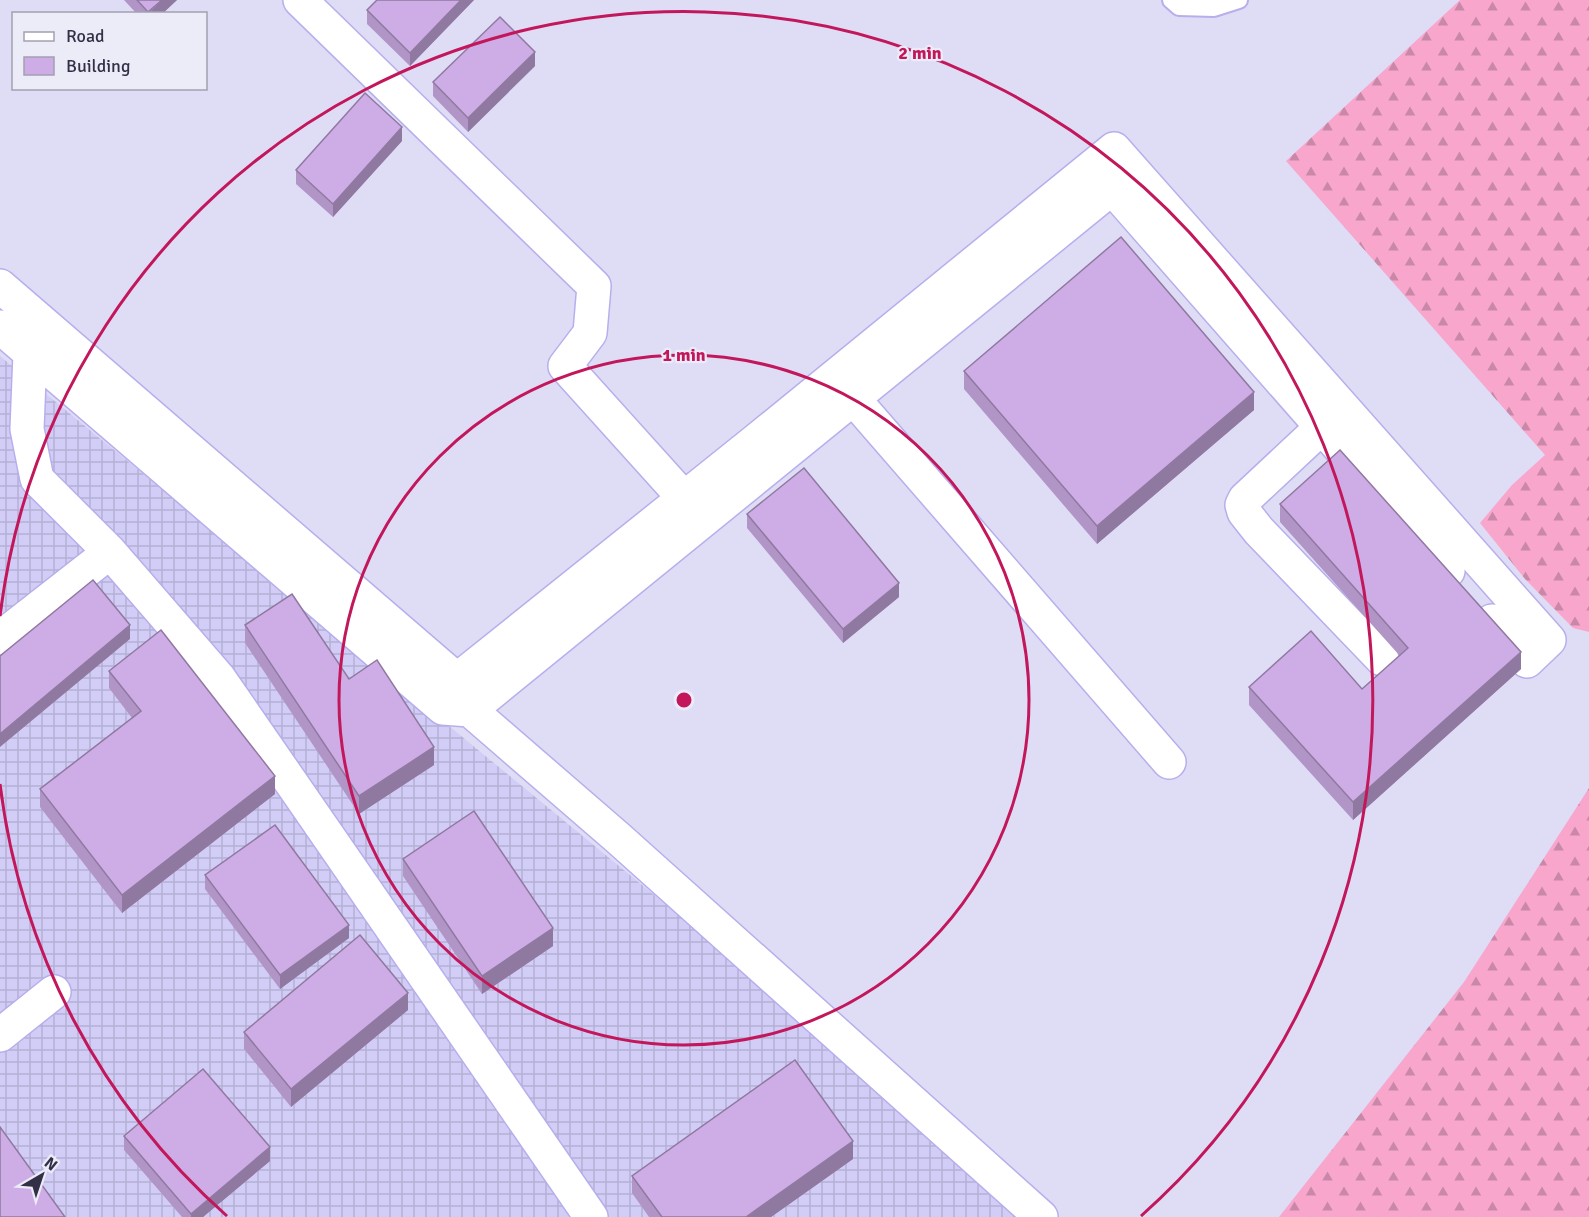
<svg xmlns="http://www.w3.org/2000/svg" width="1589" height="1217" viewBox="0 0 1589 1217" font-family="Signika,sans-serif">
	<style>
		.industrial { fill: url(#industrial-grid) }
		.forest { fill: url(#forest-firs) }
		.lines { fill: none; stroke-linecap: round; stroke-linejoin: round }
		.service-casing { stroke: #b7afec; stroke-width: 20 }
		.minor-casing { stroke: #b7afec; stroke-width: 36 }
		.service { stroke: #fff; stroke-width: 16 }
		.minor { stroke: #fff; stroke-width: 33 }
		.wall { fill: #b195c6 }
		.shaded-wall { fill: #9079a1 }
		.building { fill: #ceade6; stroke: #9079a1; stroke-width: 1.5 }
		.ring { fill: none; stroke: #c2185b; stroke-width: 3 }
		.centre { fill: #c2185b; stroke: #ecebf8; stroke-width: 3 }
		.ring-label { font-size: 18px; text-anchor: middle; font-weight: bold; fill: #c2185b; stroke: #ecebf8; stroke-width: 4.5; stroke-linejoin: round; paint-order: stroke }
	</style>
	<defs>
		<pattern id="industrial-grid" width="8" height="8" patternUnits="userSpaceOnUse" patternTransform="scale(1.5)"><rect width="8" height="8" fill="#d2cdf7"/><path d="M0 4h8M4 0v8" fill="none" stroke="#b5b0d5"/></pattern>
		<pattern id="forest-firs" width="22" height="20" patternUnits="userSpaceOnUse" patternTransform="scale(1.5)"><rect width="22" height="20" fill="#f8a6cc"/><path d="M5 1l3.5 6h-7zM16 11l3.5 6h-7z" fill="#c988a7"/></pattern>
	</defs>
	<rect width="100%" height="100%" fill="#dfdcf6"/>
	<path class="industrial" d="M 0,356 L 1045,1217 L 0,1217 Z"/>
	<path class="forest" d="M 1460,0 L 1589,0 L 1589,632 L 1573,628 L 1525,579 L 1480,523 L 1512,485 L 1545,455 L 1286,161 Z
		M 1589,788 L 1589,1217 L 1279,1217 L 1464,982 Z"/>
	<g class="lines">
		<g class="service-casing">
			<path id="service" d="M 1171,0 L 1179,7 L 1214,8 L 1239,0"/>
		</g>
		<g class="minor-casing">
			<path id="minor" d="M 300,0 L 594,286 L 590,333 L 565,366 L 684,498
				M 0,286 L 457,680 L 470,710 L 618,838 L 1041,1217
				M 0,327 L 443,708 L 470,710 L 1112,188 L 1448,571
				M 30,354 L 27,429 L 37,479 L 110,552
				M 838,381 L 1169,762
				M 1322,427 L 1245,499 L 1242,505 L 1244,512 L 1259,531 L 1382,659
				M 0,638 L 110,552 L 219,678 L 591,1217
				M 443,708 L 457,680 L 753,443 L 1114,149 L 1549,640 L 1527,661 L 1492,621
				M 0,1035 L 54,992"/>
		</g>
		<use href="#service" class="service"/>
		<use href="#minor" class="minor"/>
	</g>
	<path class="wall" d="M 124,0 L 177,0 L 162,14 L 137,14 Z
		M 377,0 L 474,0 L 410,66 L 367,24 L 367,10 Z
		M 535,66 L 468,132 L 433,96 L 433,82 Z
		M 402,141 L 333,217 L 296,184 L 296,170 Z
		M 964,371 L 1254,410 L 1097,544 L 964,389 Z
		M 1280,504 L 1521,669 L 1353,820 L 1249,705 L 1249,687 L 1362,689 L 1400,656 L 1280,522 Z
		M 747,514 L 899,597 L 843,643 L 747,528 Z
		M 245,625 L 349,679 L 434,765 L 359,814 L 245,643 Z
		M 109,671 L 275,794 L 122,913 L 40,807 L 40,789 L 132,718 L 109,688 Z
		M 403,859 L 553,946 L 482,994 L 403,876 Z
		M 205,875 L 349,938 L 280,989 L 205,889 Z
		M 408,1010 L 291,1107 L 244,1049 L 244,1032 Z
		M 124,1136 L 270,1161 L 203,1217 L 182,1217 L 124,1150 Z
		M 853,1159 L 771,1217 L 649,1217 L 632,1193 L 632,1176 Z"/>
	<path class="shaded-wall" d="M 162,0 L 177,0 L 162,14 L 148,14 Z
		M 461,0 L 474,0 L 410,66 L 410,53 Z
		M 535,52 L 535,66 L 468,132 L 468,118 Z
		M 402,127 L 402,141 L 333,217 L 333,204 Z
		M 1254,392 L 1254,410 L 1097,544 L 1097,526 Z
		M 899,583 L 899,597 L 843,643 L 843,629 Z
		M 130,625 L 130,639 L 0,747 L 0,734 Z
		M 1521,652 L 1521,669 L 1353,820 L 1353,802 Z
		M 434,747 L 434,765 L 359,814 L 359,796 Z
		M 275,776 L 275,794 L 122,913 L 122,895 Z
		M 349,925 L 349,938 L 280,989 L 280,975 Z
		M 553,928 L 553,946 L 482,994 L 482,976 Z
		M 408,993 L 408,1010 L 291,1107 L 291,1089 Z
		M 853,1141 L 853,1159 L 771,1217 L 746,1217 Z
		M 270,1147 L 270,1161 L 203,1217 L 191,1217 L 191,1214 Z"/>
	<path class="building" d="M 137,0 L 162,0 L 148,12 Z
		M 377,0 L 461,0 L 410,53 L 367,10 Z
		M 500,17 L 535,52 L 468,118 L 433,82 Z
		M 365,93 L 402,127 L 333,204 L 296,170 Z
		M 1121,237 L 1254,392 L 1097,526 L 964,371 Z
		M 1340,450 L 1521,652 L 1353,802 L 1249,687 L 1311,631 L 1362,689 L 1408,648 L 1280,504 Z
		M 804,468 L 899,583 L 843,629 L 747,514 Z
		M 93,580 L 130,625 L 0,734 L 0,656 Z
		M 292,594 L 349,679 L 377,660 L 434,747 L 359,796 L 245,625 Z
		M 161,630 L 275,776 L 122,895 L 40,789 L 141,711 L 109,671 Z
		M 474,811 L 553,928 L 482,976 L 403,859 Z
		M 275,825 L 349,925 L 280,975 L 205,875 Z
		M 360,935 L 408,993 L 291,1089 L 244,1032 Z
		M 795,1060 L 853,1141 L 746,1217 L 662,1217 L 632,1176 Z
		M 203,1069 L 270,1147 L 191,1214 L 124,1136 Z
		M 0,1127 L 65,1217 L 0,1217 Z"/>
	<g class="ring">
		<circle cx="684" cy="700" r="345"/>
		<path d="M227 1216A689 689 0 0 1 0 784M0 616A689 689 0 1 1 1141 1216"/>
	</g>
	<circle cx="684" cy="700" r="9" class="centre"/>
	<g class="ring-label">
		<text x="920" y="59">2 min</text>
		<text x="684" y="361">1 min</text>
	</g>
	<rect x="12" y="12" width="195" height="78" fill="#ecebf8" stroke="#a2a0b1" stroke-width="1.5"/>
	<rect x="24" y="32" width="30" height="9" fill="#ffffff" stroke="#a2a0b1" stroke-width="1.5"/>
	<text x="66" y="42" font-size="18" fill="#332f47">Road</text>
	<rect x="24" y="57" width="30" height="18" fill="#ceade6" stroke="#a2a0b1" stroke-width="1.5"/>
	<text x="66" y="72" font-size="18" fill="#332f47">Building</text>
	<g transform="translate(42 1175) rotate(39)" stroke="#ecebf8" stroke-width="4.5" paint-order="stroke">
	<path d="M0-4.5L10 22L0 15L-10 22Z" fill="#332f47"/>
	<text y="-9" font-size="16" font-weight="bold" text-anchor="middle" fill="#332f47">N</text>
	</g>
</svg>
